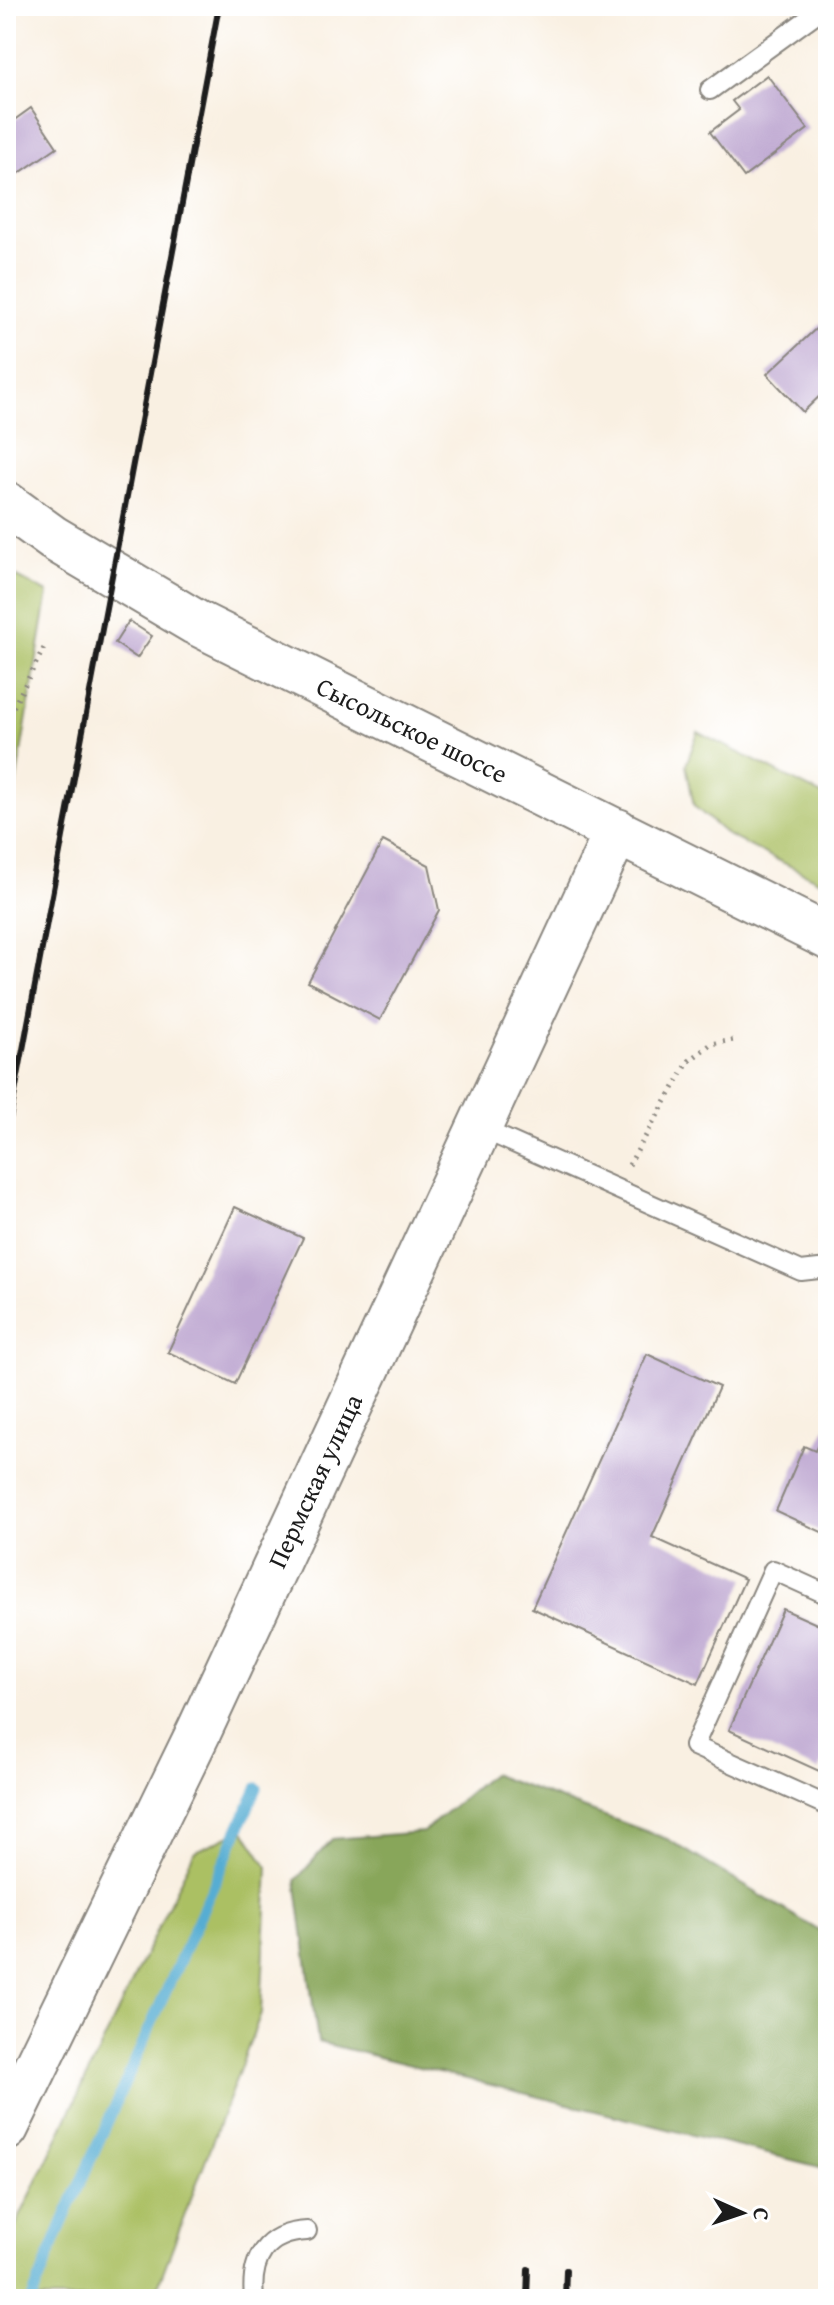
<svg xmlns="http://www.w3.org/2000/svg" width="834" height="2305" viewBox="0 0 834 2305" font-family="'Gentium Book Plus',serif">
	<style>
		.green { fill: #abc064; stroke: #646e40; stroke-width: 2 }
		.forest { fill: #88a65a; stroke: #52613b; stroke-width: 2 }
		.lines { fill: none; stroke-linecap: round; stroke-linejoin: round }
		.stream { stroke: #57add3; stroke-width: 11 }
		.building { fill: #bfa9d2 }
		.service-casing { stroke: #8a867f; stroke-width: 22 }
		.primary-casing { stroke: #8a867f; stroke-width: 48 }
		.path { stroke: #8a867f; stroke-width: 5; stroke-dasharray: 2 6; stroke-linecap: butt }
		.service { stroke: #fff; stroke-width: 18 }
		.primary { stroke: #fff; stroke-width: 44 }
		.rail { stroke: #1c1c1c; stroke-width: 6 }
		.labels { text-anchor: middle; stroke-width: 6; stroke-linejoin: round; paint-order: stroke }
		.street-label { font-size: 26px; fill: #1c1c1c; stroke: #fff }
	</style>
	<rect width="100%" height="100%" fill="#fff"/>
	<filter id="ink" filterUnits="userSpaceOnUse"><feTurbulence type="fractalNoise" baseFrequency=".0125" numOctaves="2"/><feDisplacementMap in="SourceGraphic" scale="16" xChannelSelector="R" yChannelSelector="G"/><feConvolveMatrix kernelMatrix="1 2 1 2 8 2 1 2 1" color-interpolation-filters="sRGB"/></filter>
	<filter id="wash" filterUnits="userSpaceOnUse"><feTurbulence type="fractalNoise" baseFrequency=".006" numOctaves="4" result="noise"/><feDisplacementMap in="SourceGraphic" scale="32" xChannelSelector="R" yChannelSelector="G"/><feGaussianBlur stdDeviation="1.8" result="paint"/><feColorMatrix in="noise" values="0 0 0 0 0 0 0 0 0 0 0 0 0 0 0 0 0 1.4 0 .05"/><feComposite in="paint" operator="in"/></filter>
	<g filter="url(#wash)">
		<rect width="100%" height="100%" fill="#f9f0e2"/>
		<path class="green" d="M 6,571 L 48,593 L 6,841 Z
			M 698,732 L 828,798 L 828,885 L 727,835 L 694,806 L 686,765 Z
			M 243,1829 L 268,1867 L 261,2013 L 153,2299 L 6,2299 L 6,2246 L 194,1852 Z"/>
		<path class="forest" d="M 491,1774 L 667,1839 L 828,1936 L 828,2169 L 318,2042 L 296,1880 L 332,1839 L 423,1832 Z"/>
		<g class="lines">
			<path class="stream" d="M 32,2299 L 61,2226 L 257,1788"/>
		</g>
		<g id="blocks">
			<path class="building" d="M 767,75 L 808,129 L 744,177 L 710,132 L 739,110 L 732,101 Z
				M 31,108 L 57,147 L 15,176 L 6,163 L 6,126 Z
				M 821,324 L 828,332 L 828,388 L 803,412 L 767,374 Z
				M 129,621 L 152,636 L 137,658 L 115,643 Z
				M 383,841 L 429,865 L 439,910 L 380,1020 L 308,982 Z
				M 235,1207 L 303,1238 L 235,1384 L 168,1352 Z
				M 647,1354 L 719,1387 L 652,1537 L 745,1579 L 698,1684 L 532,1608 Z
				M 828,1423 L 828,1535 L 776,1511 L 804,1446 L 815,1451 Z
				M 783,1609 L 828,1629 L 828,1752 L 819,1771 L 729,1730 Z"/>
		</g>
	</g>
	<g filter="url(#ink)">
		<use href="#blocks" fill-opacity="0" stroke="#8a867f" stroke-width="2"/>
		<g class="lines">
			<g class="service-casing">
				<path id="service" d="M 710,90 L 826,6
					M 478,1127 L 801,1271 L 828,1268
					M 828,1595 L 773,1570 L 694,1746 L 828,1806
					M 254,2299 C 250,2259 265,2233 307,2231"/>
			</g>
			<g class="primary-casing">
				<path id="primary" d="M 6,504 L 53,538 L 195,622 L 828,937
					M 6,2128 L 200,1729 L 617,831"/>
			</g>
			<path class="path" d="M 6,721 L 44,648
				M 629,1165 L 689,1061 L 711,1044 L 734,1040"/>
			<use href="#service" class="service"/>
			<use href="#primary" class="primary"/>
			<path class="rail" d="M 6,1140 L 219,6
				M 527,2299 L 528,2269
				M 565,2299 L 566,2270"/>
		</g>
	</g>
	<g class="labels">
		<g class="street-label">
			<text transform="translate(412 730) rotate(26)" y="9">Сысольское шоссе</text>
			<text transform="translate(315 1481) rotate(-65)" y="9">Пермская улица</text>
		</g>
	</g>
	<rect width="834" height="2305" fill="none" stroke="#fff" stroke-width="32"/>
	<g transform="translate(742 2213) rotate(93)" stroke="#ffffff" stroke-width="6" paint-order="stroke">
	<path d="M0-6L14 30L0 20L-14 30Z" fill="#1c1c1c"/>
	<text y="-12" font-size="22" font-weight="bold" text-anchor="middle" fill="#1c1c1c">С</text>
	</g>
</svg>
